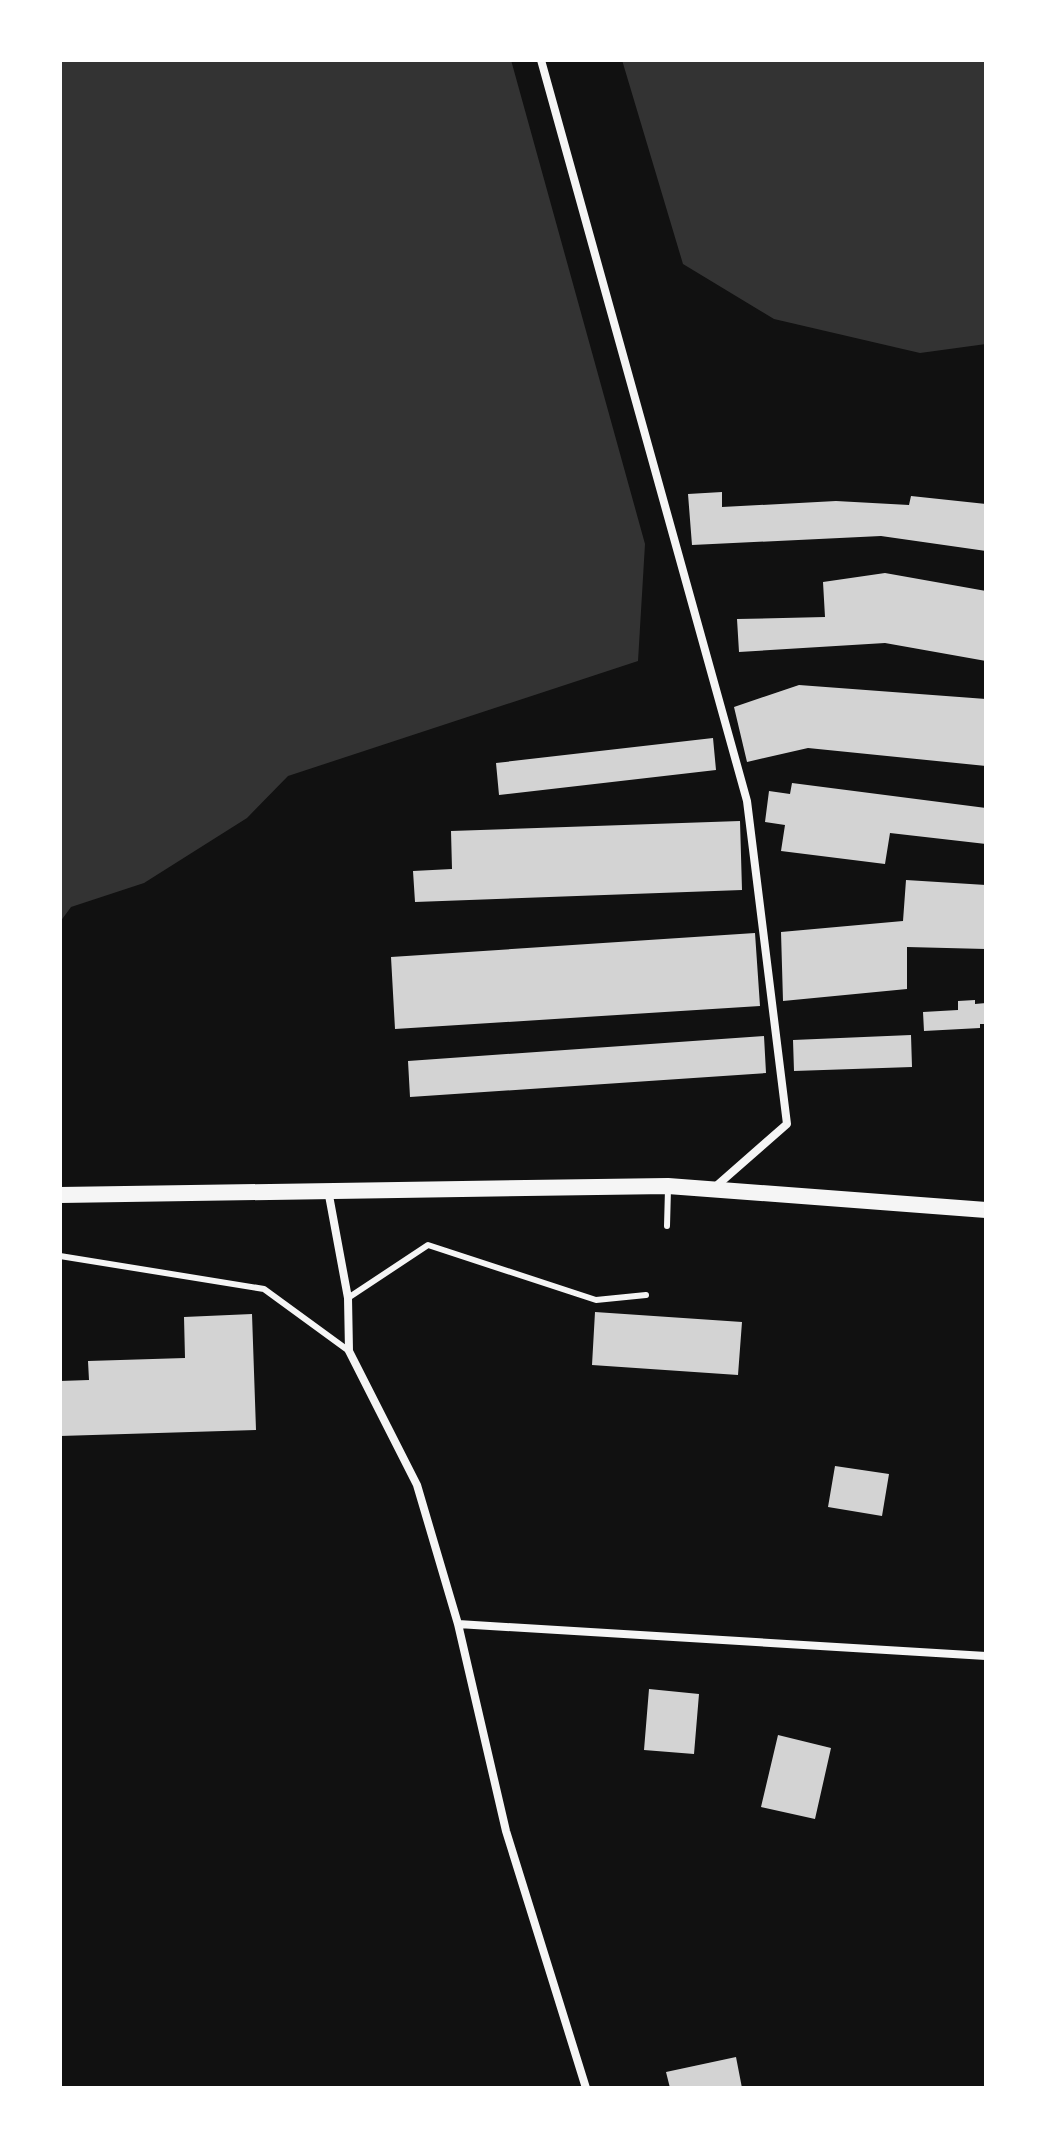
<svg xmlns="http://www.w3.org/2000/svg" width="1046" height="2148" viewBox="0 0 1046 2148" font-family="Raleway,sans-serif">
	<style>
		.water { fill: #333 }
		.building { fill: #d3d3d3 }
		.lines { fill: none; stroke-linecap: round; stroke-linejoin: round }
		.service { stroke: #f5f5f5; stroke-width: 6 }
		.minor { stroke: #f5f5f5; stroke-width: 8 }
		.secondary { stroke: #f5f5f5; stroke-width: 16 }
	</style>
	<rect width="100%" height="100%" fill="#111"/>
	<path class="water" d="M 60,60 L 511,60 L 645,544 L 638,661 L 288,776 L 247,818 L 144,883 L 71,907 L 60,922 Z
		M 622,60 L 986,60 L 986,344 L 920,353 L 774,319 L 683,264 Z"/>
	<path class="building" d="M 722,492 L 722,507 L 836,501 L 909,505 L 911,496 L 986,504 L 986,551 L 881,536 L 692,545 L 688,494 Z
		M 885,573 L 986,591 L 986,661 L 885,643 L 739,652 L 737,619 L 825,617 L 823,582 Z
		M 799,685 L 986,699 L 986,766 L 808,748 L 747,762 L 734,707 Z
		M 713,738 L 716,770 L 499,795 L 496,763 Z
		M 792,783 L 986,808 L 986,844 L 890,833 L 885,864 L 781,851 L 785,825 L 765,822 L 769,791 L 790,794 Z
		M 740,821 L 742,890 L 415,902 L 413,871 L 452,869 L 451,831 Z
		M 906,880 L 986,885 L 986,949 L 907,947 L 907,989 L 783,1001 L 781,932 L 903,921 Z
		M 755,933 L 760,1006 L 395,1029 L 391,957 Z
		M 975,1000 L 975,1004 L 986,1003 L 986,1024 L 980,1024 L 980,1028 L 924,1031 L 923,1012 L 958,1010 L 958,1001 Z
		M 911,1035 L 912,1067 L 794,1071 L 793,1040 Z
		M 764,1036 L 766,1073 L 410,1097 L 408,1061 Z
		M 595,1312 L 742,1322 L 738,1375 L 592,1365 Z
		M 252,1314 L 256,1430 L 60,1436 L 60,1381 L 89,1380 L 88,1361 L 185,1358 L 184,1317 Z
		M 835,1466 L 889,1474 L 882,1516 L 828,1507 Z
		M 649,1689 L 699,1694 L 694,1754 L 644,1750 Z
		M 778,1735 L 831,1748 L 815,1819 L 761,1807 Z
		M 736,2057 L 742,2088 L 670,2088 L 666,2072 Z"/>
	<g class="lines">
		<path class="service" d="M 667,1226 L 668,1189
			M 60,1256 L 264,1289 L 349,1351
			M 348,1298 L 428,1245 L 596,1300 L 646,1295"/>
		<path class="minor" d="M 541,60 L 747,801 L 787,1124 L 714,1188
			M 328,1190 L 348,1298 L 349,1351 L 417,1485 L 458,1624 L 506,1831 L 586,2088
			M 458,1624 L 986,1656"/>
		<path class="secondary" d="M 60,1195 L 668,1186 L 986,1210"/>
	</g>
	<rect width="1046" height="2148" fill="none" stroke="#ffffff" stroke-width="124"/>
</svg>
